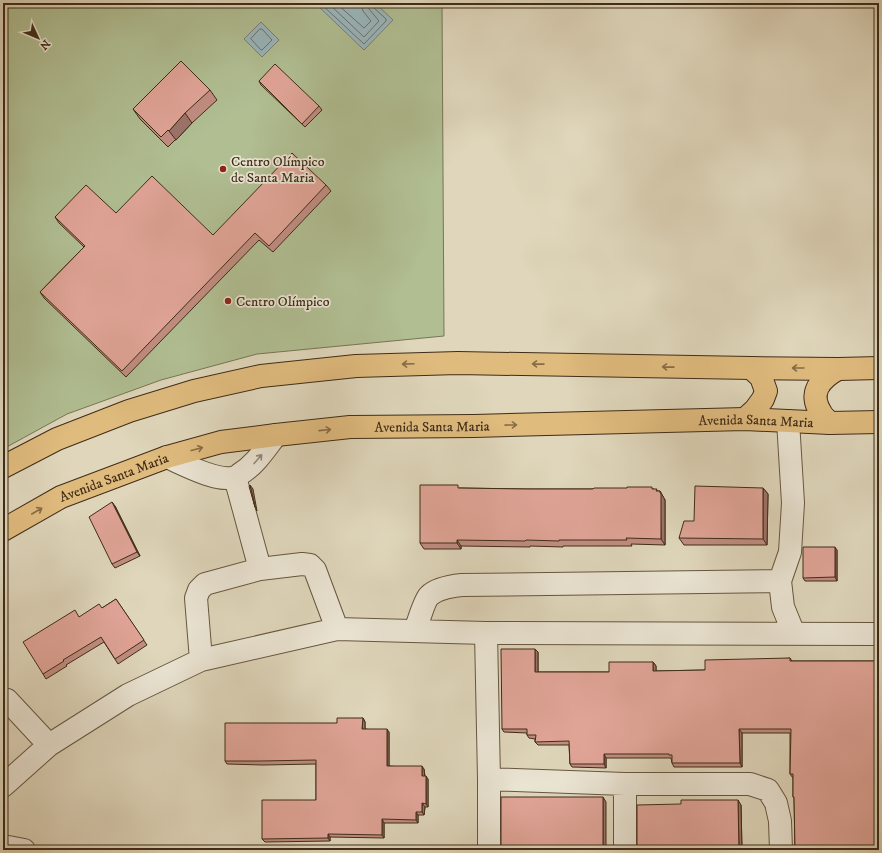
<svg xmlns="http://www.w3.org/2000/svg" width="882" height="853" viewBox="0 0 882 853" font-family="'IM FELL DW Pica',serif">
	<style>
		.green { fill: #b0be92; stroke: #787554 }
		.water { fill: #9ab6bc; stroke: #767f7a }
		.lines { fill: none; stroke-linecap: round; stroke-linejoin: round }
		.shore { stroke: #6c716a; stroke-width: 1 }
		.minor-casing { stroke: #675640; stroke-width: 24 }
		.major-casing { stroke: #3f2c17; stroke-width: 24 }
		.minor { stroke: #eae4d3; stroke-width: 22 }
		.major { stroke: #e0bb7e; stroke-width: 22 }
		.wall { fill: #c18d82; stroke: #3f2c17 }
		.shaded-wall { fill: #9d736a; stroke: #3f2c17 }
		.building { fill: #e0a497; stroke: #3f2c17 }
		.oneway { stroke: #876c45 }
		.oneway2 { stroke: #948875 }
		.poi-dot { fill: #8f2418; stroke: #eae4d3; stroke-width: 1.5 }
		.labels { text-anchor: middle; stroke-width: 3.5; stroke-linejoin: round; paint-order: stroke }
		.poi-label { font-size: 14px; fill: #3f2c17; stroke: #eae4d3; text-anchor: start }
		.street-label { font-size: 14px; fill: #3f2c17; stroke: #eae4d3 }
	</style>
	<rect width="100%" height="100%" fill="#dfd6bb"/>
	<filter id="stains"><feTurbulence type="fractalNoise" baseFrequency=".005" numOctaves="4"/><feColorMatrix values="0 0 0 0 .2 0 0 0 0 .09 0 0 0 0 .02 0 0 0 .5 -.17"/></filter>
	<radialGradient id="worn" r=".72"><stop offset=".6" stop-color="#630" stop-opacity="0"/><stop offset="1" stop-color="#630" stop-opacity=".3"/></radialGradient>
	<path class="green" d="M 3,3 L 442,3 L 444,336 L 257,354 L 161,380 L 67,414 L 3,449 Z"/>
	<path class="water" d="M 315,3 L 375,3 L 393,20 L 364,50 Z
		M 261,22 L 279,40 L 262,57 L 244,39 Z"/>
	<g class="lines">
		<path class="shore" d="M 320,3 L 364,44 L 386,21 L 386,19 L 373,7 L 372,3
			M 328,3 L 364,37 L 379,21 L 369,9 L 367,3
			M 336,3 L 364,28 L 371,21 L 363,11 L 361,3
			M 260,29 L 262,29 L 272,40 L 262,50 L 261,50 L 251,39 Z"/>
		<g class="minor-casing">
			<path id="minor" d="M 167,457 C 183,464 218,483 235,477 C 237,477 239,475 240,474 C 256,464 265,449 276,435
				M 235,477 L 260,569
				M 780,581 L 790,552 L 793,503 L 788,421
				M 415,631 C 418,623 424,601 429,596 C 437,588 452,586 462,585 L 780,581 L 783,607 L 794,634
				M 486,633 L 489,779
				M 201,660 L 196,598 L 199,590 L 205,584 L 260,569 L 302,564 L 310,565 L 315,570 L 337,629
				M 3,699 L 7,700 L 49,745
				M 3,786 L 49,745 L 128,695 L 201,660 L 337,629 L 486,633 L 879,634
				M 3,846 L 24,850
				M 489,850 L 489,779 L 625,784 L 750,784 L 768,790 L 776,803 L 780,821 L 781,850
				M 625,850 L 625,784"/>
		</g>
		<g class="major-casing">
			<g id="major">
				<path d="M 745,419 L 755,410 L 763,399 L 766,391 L 761,377 L 751,368"/>
				<path d="M 830,423 C 827,420 823,417 821,413 C 808,393 820,379 838,369"/>
				<path d="M 3,467 L 57,439 L 129,411 L 194,391 L 261,376 L 356,366 L 458,363 L 751,368 L 838,369 L 879,368"/>
				<path id="s1" d="M 3,530 L 61,497 L 167,457 L 221,442 L 276,435 L 350,427 L 474,426 L 745,419 L 830,423 L 879,422"/>
			</g>
		</g>
		<use href="#minor" class="minor"/>
		<use href="#major" class="major"/>
	</g>
	<path class="wall" d="M 259,81 L 319,106 L 322,110 L 305,127 L 261,85 Z
		M 210,90 L 217,100 L 192,123 L 176,140 L 175,140 L 168,147 L 140,119 L 133,109 Z
		M 326,185 L 331,191 L 273,252 L 259,240 L 126,377 L 44,298 L 40,292 L 84,247 L 59,223 L 55,217 L 116,213 L 213,235 Z
		M 459,488 L 526,489 L 654,489 L 658,491 L 660,491 L 665,500 L 665,545 L 631,544 L 632,546 L 563,546 L 563,547 L 530,546 L 530,547 L 461,546 L 461,549 L 424,549 L 420,543 Z
		M 763,488 L 768,494 L 767,545 L 684,545 L 679,538 L 694,521 Z
		M 115,506 L 140,556 L 115,568 L 112,564 Z
		M 837,550 L 837,581 L 805,581 L 803,578 Z
		M 116,599 L 147,645 L 118,664 L 104,642 L 66,665 L 67,666 L 46,679 L 43,674 L 80,617 L 102,608 Z
		M 538,652 L 538,672 L 609,672 L 653,662 L 656,666 L 656,671 L 705,670 L 790,658 L 792,661 L 879,661 L 879,850 L 795,850 L 794,798 L 793,797 L 793,778 L 790,774 L 790,733 L 742,733 L 742,767 L 674,767 L 672,763 L 671,758 L 606,758 L 606,768 L 572,767 L 570,764 L 569,745 L 538,745 L 535,742 L 535,739 L 529,738 L 527,735 L 527,733 L 504,732 L 502,729 Z
		M 363,718 L 365,722 L 365,729 L 389,732 L 389,766 L 424,769 L 425,776 L 428,779 L 428,807 L 425,807 L 424,815 L 418,815 L 418,823 L 384,823 L 384,838 L 330,837 L 330,841 L 265,842 L 262,839 L 316,800 L 316,764 L 263,765 L 227,764 L 225,761 L 337,723 Z
		M 741,805 L 742,850 L 639,850 L 637,847 Z"/>
	<path class="shaded-wall" d="M 262,3 L 267,3 L 263,7 L 261,4 Z
		M 185,113 L 192,123 L 176,140 L 169,131 Z
		M 250,485 L 253,489 L 257,511 L 255,507 Z
		M 763,488 L 768,494 L 767,545 L 763,539 Z
		M 660,491 L 665,500 L 665,545 L 661,539 Z
		M 112,502 L 115,506 L 140,556 L 137,552 Z
		M 457,540 L 461,546 L 461,549 L 457,543 Z
		M 835,547 L 837,550 L 837,581 L 835,577 Z
		M 535,649 L 538,652 L 538,676 L 535,672 Z
		M 653,662 L 656,666 L 656,674 L 653,671 Z
		M 363,718 L 365,722 L 365,732 L 362,729 Z
		M 387,729 L 389,732 L 389,769 L 387,766 Z
		M 739,729 L 742,733 L 742,767 L 740,763 Z
		M 604,754 L 606,758 L 606,768 L 604,764 Z
		M 422,766 L 424,769 L 425,779 L 422,776 Z
		M 426,776 L 428,779 L 428,807 L 426,804 Z
		M 603,797 L 606,802 L 606,850 L 603,850 Z
		M 738,800 L 741,805 L 742,850 L 739,850 Z
		M 422,803 L 425,807 L 424,815 L 422,812 Z
		M 416,812 L 418,815 L 418,823 L 416,820 Z
		M 382,819 L 384,823 L 384,838 L 382,835 Z
		M 876,831 L 879,835 L 879,850 L 876,850 Z
		M 328,834 L 330,837 L 330,841 L 328,838 Z"/>
	<path class="building" d="M 181,61 L 210,90 L 185,113 L 169,131 L 168,130 L 161,137 L 133,109 Z
		M 275,64 L 319,106 L 302,124 L 259,81 Z
		M 292,153 L 326,185 L 269,246 L 255,233 L 122,371 L 40,292 L 85,246 L 55,217 L 86,185 L 116,213 L 152,176 L 213,235 Z
		M 250,485 L 255,507 L 249,486 Z
		M 420,485 L 458,485 L 458,488 L 526,489 L 593,489 L 594,488 L 627,488 L 627,487 L 652,487 L 652,489 L 657,489 L 656,491 L 660,491 L 660,493 L 661,493 L 661,539 L 626,538 L 627,540 L 559,540 L 559,541 L 526,540 L 525,541 L 457,540 L 457,543 L 420,543 Z
		M 695,486 L 763,488 L 763,539 L 679,538 L 684,521 L 694,521 Z
		M 112,502 L 137,552 L 112,564 L 89,517 Z
		M 803,547 L 835,547 L 835,577 L 803,578 Z
		M 116,599 L 144,640 L 115,659 L 101,637 L 63,660 L 64,661 L 43,674 L 23,642 L 75,610 L 79,617 L 99,604 L 102,608 Z
		M 501,649 L 535,649 L 535,672 L 609,672 L 609,662 L 653,662 L 653,671 L 705,670 L 705,660 L 790,658 L 790,661 L 879,661 L 879,831 L 876,831 L 876,850 L 795,850 L 794,797 L 793,797 L 793,774 L 790,774 L 791,729 L 739,729 L 740,763 L 672,763 L 672,755 L 669,755 L 669,754 L 604,754 L 604,764 L 570,764 L 569,741 L 535,742 L 536,735 L 527,735 L 527,729 L 502,729 Z
		M 337,718 L 363,718 L 362,729 L 387,729 L 387,766 L 422,766 L 422,776 L 426,776 L 426,804 L 422,803 L 422,812 L 416,812 L 416,820 L 382,819 L 382,835 L 328,834 L 328,838 L 262,839 L 262,800 L 316,800 L 316,760 L 260,761 L 225,761 L 225,723 L 337,723 Z
		M 501,797 L 603,797 L 603,850 L 501,850 Z
		M 681,800 L 738,800 L 739,850 L 643,850 L 643,847 L 637,847 L 637,805 L 681,804 Z"/>
	<defs><path id="oneway-shaft" d="M-6 0H5M1.5-3L5.5 0L1.5 3" fill="none" stroke-width="1.6" stroke-linecap="round" stroke-linejoin="round"/></defs>
	<g class="oneway">
		<use href="#oneway-shaft" transform="translate(408 364) rotate(178)"/>
		<use href="#oneway-shaft" transform="translate(538 364) rotate(-179)"/>
		<use href="#oneway-shaft" transform="translate(668 367) rotate(-179)"/>
		<use href="#oneway-shaft" transform="translate(798 368) rotate(-180)"/>
		<use href="#oneway-shaft" transform="translate(511 425) rotate(-1)"/>
		<use href="#oneway-shaft" transform="translate(325 430) rotate(-6)"/>
		<use href="#oneway-shaft" transform="translate(197 449) rotate(-15)"/>
		<use href="#oneway-shaft" transform="translate(37 511) rotate(-30)"/>
	</g>
	<use class="oneway2" href="#oneway-shaft" transform="translate(258 459) rotate(-49)"/>
	<g class="poi-dot">
		<circle cx="223" cy="169" r="4"/>
		<circle cx="228" cy="301" r="4"/>
	</g>
	<g class="labels">
		<g class="poi-label">
			<text x="231" y="166">Centro Olímpico<tspan x="231" dy="16">de Santa Maria</tspan></text>
			<text x="236" y="306">Centro Olímpico</text>
		</g>
		<g class="street-label">
			<text dy="5" stroke="none"><textPath href="#s1" startOffset="772">Avenida Santa Maria</textPath></text>
			<text dy="5" stroke="none"><textPath href="#s1" startOffset="448">Avenida Santa Maria</textPath></text>
			<text dy="5" stroke="none"><textPath href="#s1" startOffset="123">Avenida Santa Maria</textPath></text>
		</g>
	</g>
	<rect width="882" height="853" fill="none" stroke="#dfd6bb" stroke-width="16"/>
	<rect x="4" y="4" width="874" height="845" fill="none" stroke="#3f2c17" stroke-width="2"/>
	<rect x="8" y="8" width="866" height="837" fill="none" stroke="#3f2c17"/>
	<g transform="translate(38 38) rotate(134)" stroke="#eae4d3" stroke-width="3" paint-order="stroke">
	<path d="M0-3L7 15L0 10L-7 15Z" fill="#3f2c17"/>
	<text y="-6" font-size="11" font-weight="bold" text-anchor="middle" fill="#3f2c17">N</text>
	</g>
	<rect width="100%" height="100%" filter="url(#stains)"/>
	<rect width="100%" height="100%" fill="url(#worn)"/>
</svg>
